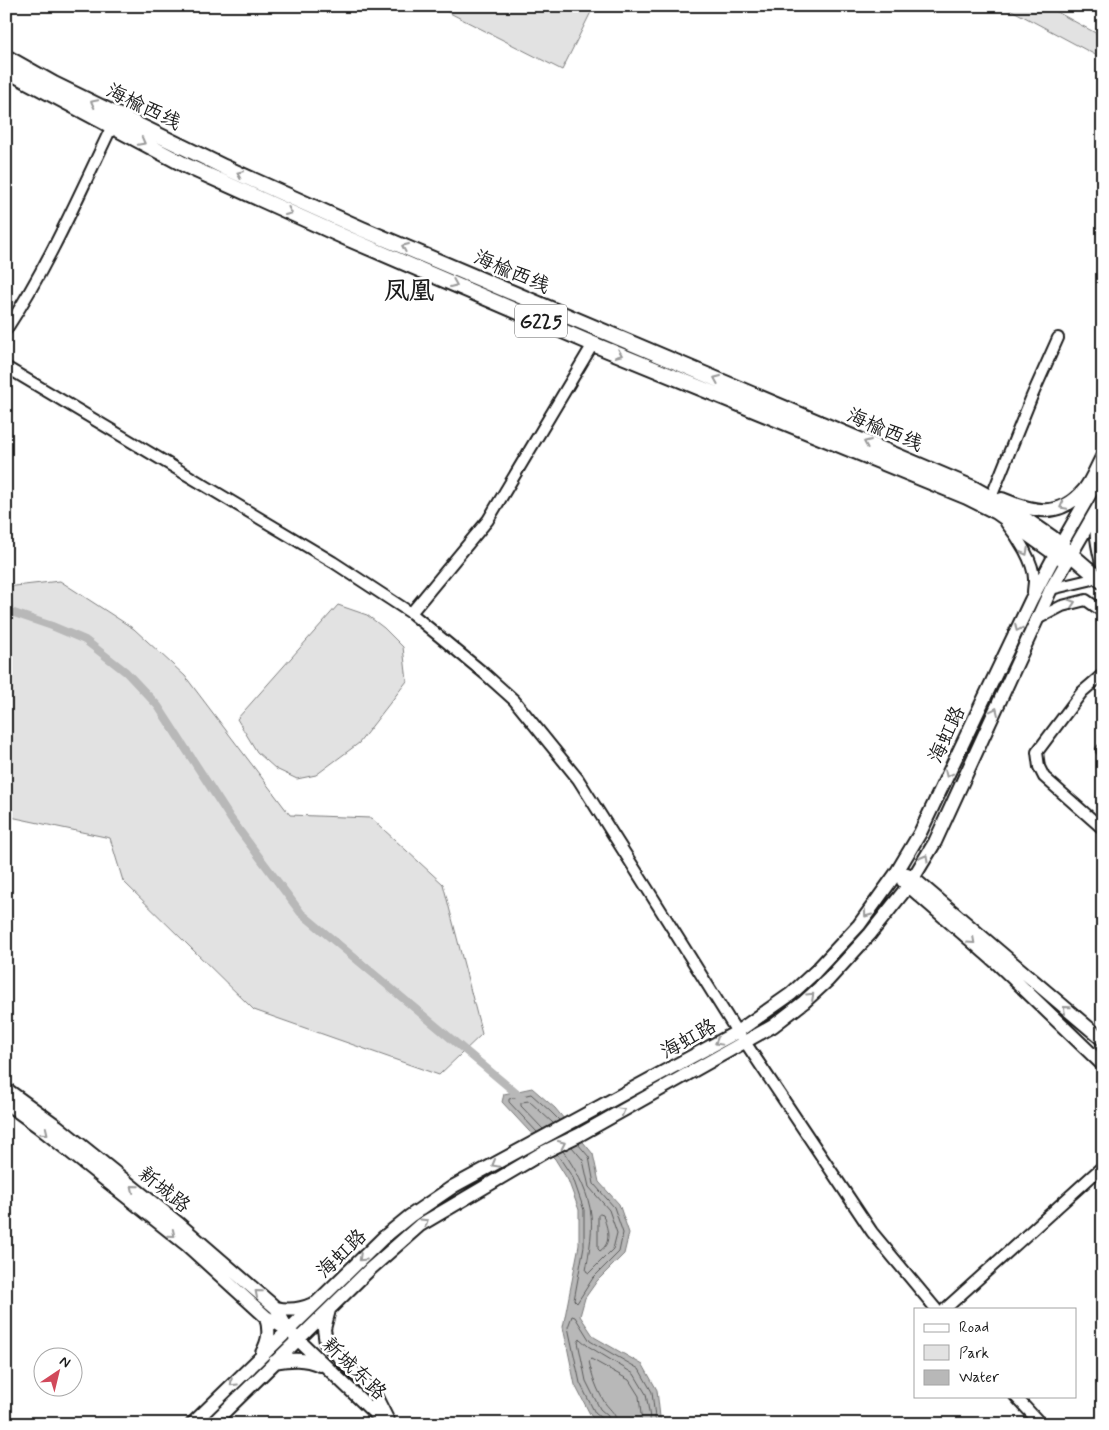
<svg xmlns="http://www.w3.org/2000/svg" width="1109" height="1430" viewBox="0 0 1109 1430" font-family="Mynerve,'LXGW WenKai TC',sans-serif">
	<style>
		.green { fill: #e2e2e2; stroke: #7f7f7f }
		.water { fill: #b8b8b8; stroke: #7a7a7a }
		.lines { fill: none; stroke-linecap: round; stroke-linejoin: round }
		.shore { stroke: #5a5a5a; stroke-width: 1 }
		.canal { stroke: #b8b8b8; stroke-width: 8 }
		.minor-casing { stroke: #1c1c1c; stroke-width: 14 }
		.major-casing { stroke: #1c1c1c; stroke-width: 16 }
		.highway-casing { stroke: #1c1c1c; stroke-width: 18 }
		.minor { stroke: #fff; stroke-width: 10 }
		.major { stroke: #fff; stroke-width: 12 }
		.highway { stroke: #fff; stroke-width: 14 }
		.oneway { stroke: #999 }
		.labels { text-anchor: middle; stroke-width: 5; stroke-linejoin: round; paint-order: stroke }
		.shield { fill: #fff; stroke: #606060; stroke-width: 1 }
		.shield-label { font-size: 19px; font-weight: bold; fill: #1c1c1c }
		.street-label { font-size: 20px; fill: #1c1c1c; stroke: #fff }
		.district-label { font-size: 25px; font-weight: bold; fill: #1c1c1c; stroke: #fff }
	</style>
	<rect width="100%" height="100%" fill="#fff"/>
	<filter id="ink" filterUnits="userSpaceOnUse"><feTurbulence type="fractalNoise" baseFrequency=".02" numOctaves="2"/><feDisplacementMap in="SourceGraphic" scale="10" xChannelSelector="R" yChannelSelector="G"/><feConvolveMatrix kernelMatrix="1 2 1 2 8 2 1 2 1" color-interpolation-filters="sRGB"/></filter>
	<g filter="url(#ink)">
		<path class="green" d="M 436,6 L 594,6 L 562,70 Z
			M 1004,6 L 1046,6 L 1103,37 L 1103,59 Z
			M 60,581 L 134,629 L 185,676 L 290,815 L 371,818 L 443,884 L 482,1034 L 439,1075 L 254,1010 L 123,881 L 110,838 L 6,816 L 6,587 Z
			M 338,605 L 367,615 L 384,628 L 403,647 L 407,681 L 359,743 L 316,775 L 297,779 L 276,769 L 257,752 L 237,719 Z"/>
		<path class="water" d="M 532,1088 L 555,1108 L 593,1154 L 599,1182 L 619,1204 L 629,1233 L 624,1254 L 597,1281 L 585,1298 L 580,1316 L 594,1337 L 643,1365 L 657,1390 L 660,1417 L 663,1424 L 600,1424 L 591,1416 L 575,1385 L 563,1327 L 579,1245 L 579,1210 L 568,1180 L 555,1159 L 502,1102 L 504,1094 Z"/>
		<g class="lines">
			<path class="shore" d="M 543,1129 L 521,1106 L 521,1102 L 529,1101 L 553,1123
				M 537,1132 L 509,1102 L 509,1099 L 531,1094 L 551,1112 L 559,1120
				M 563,1151 C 575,1168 586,1188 590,1208 C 594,1227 589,1252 586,1271 L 589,1273 L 613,1249 L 617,1233 L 609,1210 L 589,1187 L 583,1160 L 572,1147
				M 557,1154 L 573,1178 L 584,1210 L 584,1246 L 574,1300 L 577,1303 L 593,1278 L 619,1252 L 623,1233 L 614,1207 L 594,1184 L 589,1157 L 578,1144
				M 600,1214 L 603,1215 C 607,1228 613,1242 600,1251 L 598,1249 L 598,1216 Z
				M 603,1424 L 602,1419 L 595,1413 L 580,1383 L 568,1327 L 572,1316 L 575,1317 L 590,1341 L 639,1369 L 652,1392 L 655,1418 L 657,1424
				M 609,1424 L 608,1416 L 600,1409 L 586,1381 L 578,1342 L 580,1339 L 588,1346 L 634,1374 L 646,1394 L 651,1424
				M 617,1424 C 616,1413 611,1411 605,1403 C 597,1390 592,1376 589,1361 L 591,1359 L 629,1380 L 639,1396 L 642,1424"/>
			<path class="canal" d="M 6,613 L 14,613 L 52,626 L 85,640 L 126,672 L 158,706 L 231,819 L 301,913 L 522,1098"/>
			<g class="minor-casing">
				<path id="minor" d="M 6,330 C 48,266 79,195 112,126
					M 6,367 L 333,562 L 411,613 L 485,674 L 514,700 L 578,779 L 650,893 L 737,1032 L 745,1042 L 872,1232 L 936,1309
					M 992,495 L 1032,396 L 1058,338
					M 1006,523 C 1017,536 1035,563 1034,581 C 1034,584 1033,589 1033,593
					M 1051,589 L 1089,580
					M 411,613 L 488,520 L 593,344
					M 1039,618 L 1062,606 L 1086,600 L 1103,612
					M 1103,674 L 1082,692 L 1037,752 L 1039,767 L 1044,777 L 1103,829
					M 1102,750 L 1103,751
					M 945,1309 L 1103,1166
					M 1015,1396 L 1041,1424"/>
			</g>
			<g class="major-casing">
				<path id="major" d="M 1002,499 C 1033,512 1059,519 1084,490 C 1092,480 1097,466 1103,455
					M 907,874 L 913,878 L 1103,1040
					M 903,881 L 998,964 L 1103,1065
					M 6,1089 L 57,1126 L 179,1224 L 276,1308 L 288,1330
					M 6,1103 L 39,1127 L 187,1245 L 266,1317 L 288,1330 L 386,1424
					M 276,1308 C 289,1311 300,1310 313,1304
					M 329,1310 L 324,1329 L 326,1343 L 374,1393 L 388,1421
					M 262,1353 C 269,1340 270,1331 266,1317
					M 274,1362 C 291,1359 304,1358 320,1365
					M 192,1424 L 383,1238 L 410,1216 L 454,1186 L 737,1032 L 791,994 L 815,972 L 859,925 L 895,875 L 920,833 L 1031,600 L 1056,553 L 1103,471
					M 212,1424 L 369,1270 L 420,1225 L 544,1152 L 579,1135 L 773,1026 L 804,1002 L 828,980 L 870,934 L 909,885 L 935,842 L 1051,589 L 1103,499"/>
			</g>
			<g class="highway-casing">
				<path id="highway" d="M 6,57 L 54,84 L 224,167 L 362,229 L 973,488 L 1007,507 L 1052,538 L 1103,582
					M 6,70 L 187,166 L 349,239 L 593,344 L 967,497 L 997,512 L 1066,561
					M 1103,507 C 1094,528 1098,542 1103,563"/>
			</g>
			<use href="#minor" class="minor"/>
			<use href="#major" class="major"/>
			<use href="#highway" class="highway"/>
		</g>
		<defs><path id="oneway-chevron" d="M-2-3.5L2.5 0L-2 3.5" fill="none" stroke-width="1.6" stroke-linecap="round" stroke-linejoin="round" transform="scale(1.25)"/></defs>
		<g class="oneway">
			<use href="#oneway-chevron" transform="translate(94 103) rotate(-154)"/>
			<use href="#oneway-chevron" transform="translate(142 142) rotate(28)"/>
			<use href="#oneway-chevron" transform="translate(240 174) rotate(-156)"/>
			<use href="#oneway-chevron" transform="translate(289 212) rotate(24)"/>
			<use href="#oneway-chevron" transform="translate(405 247) rotate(-157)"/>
			<use href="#oneway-chevron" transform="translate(454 284) rotate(23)"/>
			<use href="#oneway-chevron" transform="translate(619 354) rotate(22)"/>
			<use href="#oneway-chevron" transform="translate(717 379) rotate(-157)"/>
			<use href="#oneway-chevron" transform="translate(867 443) rotate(-157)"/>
			<use href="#oneway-chevron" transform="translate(1063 506) rotate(153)"/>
			<use href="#oneway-chevron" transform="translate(1025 552) rotate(62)"/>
			<use href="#oneway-chevron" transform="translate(1072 603) rotate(-18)"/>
			<use href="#oneway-chevron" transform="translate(1018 628) rotate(116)"/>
			<use href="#oneway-chevron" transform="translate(995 711) rotate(-65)"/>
			<use href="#oneway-chevron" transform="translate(948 774) rotate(115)"/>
			<use href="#oneway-chevron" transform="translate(925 858) rotate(-60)"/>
			<use href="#oneway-chevron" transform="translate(867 914) rotate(126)"/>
			<use href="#oneway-chevron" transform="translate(972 941) rotate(42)"/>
			<use href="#oneway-chevron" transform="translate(811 996) rotate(-43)"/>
			<use href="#oneway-chevron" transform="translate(1066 1009) rotate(-139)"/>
			<use href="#oneway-chevron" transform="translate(718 1042) rotate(151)"/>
			<use href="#oneway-chevron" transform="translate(622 1111) rotate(-29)"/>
			<use href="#oneway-chevron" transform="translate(45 1132) rotate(39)"/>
			<use href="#oneway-chevron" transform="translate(562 1144) rotate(-25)"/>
			<use href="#oneway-chevron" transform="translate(495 1164) rotate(151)"/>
			<use href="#oneway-chevron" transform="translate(134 1188) rotate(-141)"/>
			<use href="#oneway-chevron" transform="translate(425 1222) rotate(-32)"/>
			<use href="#oneway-chevron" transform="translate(172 1234) rotate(39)"/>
			<use href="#oneway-chevron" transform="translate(362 1258) rotate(136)"/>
			<use href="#oneway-chevron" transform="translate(258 1293) rotate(-139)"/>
			<use href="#oneway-chevron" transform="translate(233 1383) rotate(136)"/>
		</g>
	</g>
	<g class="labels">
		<rect class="shield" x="515" y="304.5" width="52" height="33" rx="4"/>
		<g class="shield-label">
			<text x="541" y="328">G225</text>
		</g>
		<g class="street-label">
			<text transform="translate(144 106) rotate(26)" y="7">海榆西线</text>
			<text transform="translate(512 271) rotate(23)" y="7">海榆西线</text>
			<text transform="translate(885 429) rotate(23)" y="7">海榆西线</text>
			<text transform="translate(946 734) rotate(-65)" y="7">海虹路</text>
			<text transform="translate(688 1038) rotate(-29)" y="7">海虹路</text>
			<text transform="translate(165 1189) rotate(39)" y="7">新城路</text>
			<text transform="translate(341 1253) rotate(-44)" y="7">海虹路</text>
			<text transform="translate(355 1368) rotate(44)" y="7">新城东路</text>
		</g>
		<g class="district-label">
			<text x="409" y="299">凤凰</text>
		</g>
	</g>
	<rect width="1109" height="1430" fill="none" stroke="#fff" stroke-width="25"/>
	<rect x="12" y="12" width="1084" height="1405" fill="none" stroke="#1c1c1c" stroke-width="2" filter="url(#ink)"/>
	<rect x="914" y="1308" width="162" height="90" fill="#ffffff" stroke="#a4a4a4"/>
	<rect x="924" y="1324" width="25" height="8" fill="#ffffff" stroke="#a4a4a4"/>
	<text x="959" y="1332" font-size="15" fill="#1c1c1c">Road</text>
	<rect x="924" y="1345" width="25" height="15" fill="#e2e2e2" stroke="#a4a4a4"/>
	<text x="959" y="1358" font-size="15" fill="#1c1c1c">Park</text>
	<rect x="924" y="1370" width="25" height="15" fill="#b8b8b8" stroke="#a4a4a4"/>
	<text x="959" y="1382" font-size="15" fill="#1c1c1c">Water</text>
	<g transform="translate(58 1372) rotate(35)"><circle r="24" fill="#ffffff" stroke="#a4a4a4"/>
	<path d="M0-4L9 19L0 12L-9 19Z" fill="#d1495b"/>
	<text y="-8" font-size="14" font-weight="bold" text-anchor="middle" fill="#1c1c1c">N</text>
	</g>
</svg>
